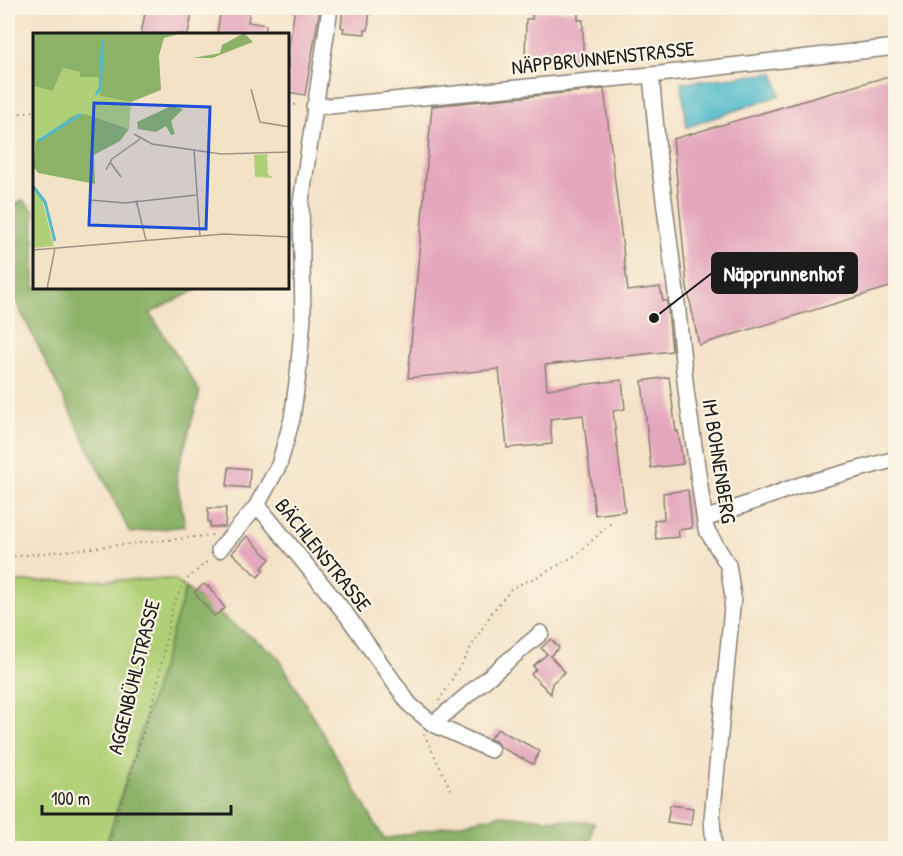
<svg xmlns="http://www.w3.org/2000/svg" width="903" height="856" viewBox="0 0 903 856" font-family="'Patrick Hand',sans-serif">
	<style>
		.green { fill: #b0d077; stroke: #66764a; stroke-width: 1.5 }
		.forest { fill: #8cb268; stroke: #546742; stroke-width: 1.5 }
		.water { fill: #4fbacb; stroke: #366b74; stroke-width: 1.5 }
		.building { fill: #e4a7bd }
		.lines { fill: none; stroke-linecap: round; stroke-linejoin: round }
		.minor-casing { stroke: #887f72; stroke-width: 18 }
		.path { stroke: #887f72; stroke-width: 2; stroke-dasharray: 1.5 4.5; stroke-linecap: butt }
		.minor { stroke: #fff; stroke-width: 15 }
		.labels { text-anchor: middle; stroke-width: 4.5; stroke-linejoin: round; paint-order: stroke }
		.street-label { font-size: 21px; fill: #1c1c1c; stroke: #fcf5e5 }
		.inset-river { fill: none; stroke: #4fbacb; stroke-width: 3 }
		.inset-road { fill: none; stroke: #9e9383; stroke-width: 1.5 }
		.view { fill: #1d4ed8; fill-opacity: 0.15; stroke: #1d4ed8; stroke-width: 3 }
		.inset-edge { fill: none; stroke: #1c1c1c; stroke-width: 3 }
		.leader { fill: none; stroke: #1c1c1c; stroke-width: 2 }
		.callout-dot { fill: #1c1c1c; stroke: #fcf5e5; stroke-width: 2 }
		.callout { fill: #1c1c1c; stroke: #1c1c1c; stroke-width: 2 }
		.callout-label { font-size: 22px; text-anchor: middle; font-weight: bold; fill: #fff }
	</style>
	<rect width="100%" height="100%" fill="#fcf5e5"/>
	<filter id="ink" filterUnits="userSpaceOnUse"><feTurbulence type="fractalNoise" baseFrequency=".0167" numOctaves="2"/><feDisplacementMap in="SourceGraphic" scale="12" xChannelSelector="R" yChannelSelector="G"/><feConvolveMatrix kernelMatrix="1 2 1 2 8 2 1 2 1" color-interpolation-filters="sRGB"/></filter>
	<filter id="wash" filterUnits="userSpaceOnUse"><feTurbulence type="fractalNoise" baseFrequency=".008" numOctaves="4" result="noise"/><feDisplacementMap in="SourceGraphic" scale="24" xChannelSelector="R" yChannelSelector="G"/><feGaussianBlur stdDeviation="1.35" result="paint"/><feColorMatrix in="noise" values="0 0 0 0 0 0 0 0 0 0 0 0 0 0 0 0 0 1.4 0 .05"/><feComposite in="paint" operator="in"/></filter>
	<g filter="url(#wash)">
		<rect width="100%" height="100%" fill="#f4e2c7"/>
		<path class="green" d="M 173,579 L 186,588 L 105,848 L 8,848 L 8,582 Z"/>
		<path class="forest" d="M 23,200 L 34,211 L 34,288 L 200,288 L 150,313 L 200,392 L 176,477 L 185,526 L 130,533 L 8,285 L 14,205 Z
			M 186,588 L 230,622 L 277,655 L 384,839 L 500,815 L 594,823 L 589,848 L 105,848 Z"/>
		<path class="water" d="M 774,73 L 780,95 L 687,127 L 681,83 Z"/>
		<g id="blocks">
			<path class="building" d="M 146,8 L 193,8 L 188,34 L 141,34 Z
				M 221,8 L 250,8 L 248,22 L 266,25 L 265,34 L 217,34 Z
				M 295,8 L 320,9 L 305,95 L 288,92 L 288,53 Z
				M 343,8 L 370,8 L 368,30 L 365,30 L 365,34 L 343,32 L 344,28 L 341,27 Z
				M 532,11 L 578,11 L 578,20 L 583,20 L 583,62 L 525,62 L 526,19 L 532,19 Z
				M 896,74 L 896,285 L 699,345 L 687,287 L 673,139 Z
				M 604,89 L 628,291 L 660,287 L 663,301 L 667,301 L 672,351 L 545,365 L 547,389 L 622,380 L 625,409 L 613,411 L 625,511 L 595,515 L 583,415 L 550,419 L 552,444 L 507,448 L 499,369 L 408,378 L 432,106 Z
				M 669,377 L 676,432 L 678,431 L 683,464 L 651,468 L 642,381 Z
				M 229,467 L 250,469 L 249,488 L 227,486 Z
				M 688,490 L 692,528 L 678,530 L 679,537 L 656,539 L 654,520 L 664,519 L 663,493 Z
				M 208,508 L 226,508 L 225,527 L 210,527 L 210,522 L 208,522 Z
				M 247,536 L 270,559 L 262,568 L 264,570 L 258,577 L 232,553 Z
				M 204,584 L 207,587 L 208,586 L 225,608 L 214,616 L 194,592 Z
				M 551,639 L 559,648 L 550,656 L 565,672 L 552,683 L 551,694 L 531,674 L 536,669 L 533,666 L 547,654 L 541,648 Z
				M 498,729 L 540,751 L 533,764 L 500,747 L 495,741 L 489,739 Z
				M 670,805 L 693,808 L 691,825 L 667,822 Z"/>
		</g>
	</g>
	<g filter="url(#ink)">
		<use href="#blocks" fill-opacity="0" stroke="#887f72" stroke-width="1.5"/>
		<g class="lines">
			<g class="minor-casing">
				<path id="minor" d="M 651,75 L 659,161 L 676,293 L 686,390 L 706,529 L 728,565 L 733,597 L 712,819 L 714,848
					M 314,106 L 330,106 L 651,75 L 896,47
					M 256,507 L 263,512 L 346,614 L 410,705 L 433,724 L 491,750
					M 705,519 L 800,485 L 896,459
					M 219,550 L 256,507 L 279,465 L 292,419 L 298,375 L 303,317 L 301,202 L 330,8
					M 433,724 L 541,633"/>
			</g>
			<path class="path" d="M 288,104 L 299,105
				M 8,115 L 34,111
				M 8,557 L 213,535
				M 439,701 L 492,612 L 512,588 L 541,575 L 579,553 L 612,522
				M 424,734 L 451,790
				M 108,848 L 157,687 L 172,607 L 185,581 L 210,559
				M 594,848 L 598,845 L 661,848"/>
			<use href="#minor" class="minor"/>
		</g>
	</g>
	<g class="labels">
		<g class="street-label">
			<text transform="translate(603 58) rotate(-6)" y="7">NÄPPBRUNNENSTRASSE</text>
			<text transform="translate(719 461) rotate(81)" y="7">IM BOHNENBERG</text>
			<text transform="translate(323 555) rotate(51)" y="7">BÄCHLENSTRASSE</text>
			<text transform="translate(134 677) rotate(-76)" y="7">AGGENBÜHLSTRASSE</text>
		</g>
	</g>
	<g transform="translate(33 33)">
		<rect width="256" height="256" fill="#f4e2c7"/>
		<path d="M 30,35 L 47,39 L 48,44 L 67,44 L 67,63 L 98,69 L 96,96 L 53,81 L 42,82 L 8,104 L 0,117 L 0,53 L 20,58 ZM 234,121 L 235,141 L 240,145 L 222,144 L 221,122 ZM 0,153 L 9,167 L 21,213 L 0,215 Z" fill="#b0d077"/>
		<path d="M 0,0 L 150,0 L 131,5 L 126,23 L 128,57 L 98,69 L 67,63 L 67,44 L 47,44 L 47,39 L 30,35 L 20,58 L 0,53 ZM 211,0 L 220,9 L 179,25 L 160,25 L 187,20 L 189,12 ZM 138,73 L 150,76 L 138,88 L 142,101 L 138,102 L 133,93 L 123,99 L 105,96 L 104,89 ZM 53,81 L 96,96 L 87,108 L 61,122 L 62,151 L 5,140 L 0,133 L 3,108 L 41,82 Z" fill="#8cb268"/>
		<path class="inset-river" d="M 63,62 L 67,55 L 70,6M 5,108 L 48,81M 0,153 L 12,169 L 22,208"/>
		<path class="inset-road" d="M 218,56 L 227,89 L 257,94M 101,101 L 119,111 L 188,121 L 257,119M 161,116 L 167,203M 77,129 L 88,144M 73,137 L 79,126 L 107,106M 57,167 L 92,170 L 163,162M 103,167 L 113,207M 0,217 L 191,201 L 257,204M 14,256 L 22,215"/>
		<path class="view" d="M 61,70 L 177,74 L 173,196 L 56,192 Z"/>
		<rect width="256" height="256" class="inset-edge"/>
	</g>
	<path class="leader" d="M654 318L712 273"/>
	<circle class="callout-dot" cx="654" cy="318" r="6"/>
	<rect class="callout" x="712" y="253" width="145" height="40" rx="6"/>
	<g class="callout-label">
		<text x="784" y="281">Näpprunnenhof</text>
	</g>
	<rect width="903" height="856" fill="none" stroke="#fcf5e5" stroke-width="30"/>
	<path d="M42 805v9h189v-9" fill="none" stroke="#1c1c1c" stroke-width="3"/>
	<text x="51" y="805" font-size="18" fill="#1c1c1c" stroke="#fcf5e5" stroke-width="4.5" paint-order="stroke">100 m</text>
</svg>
